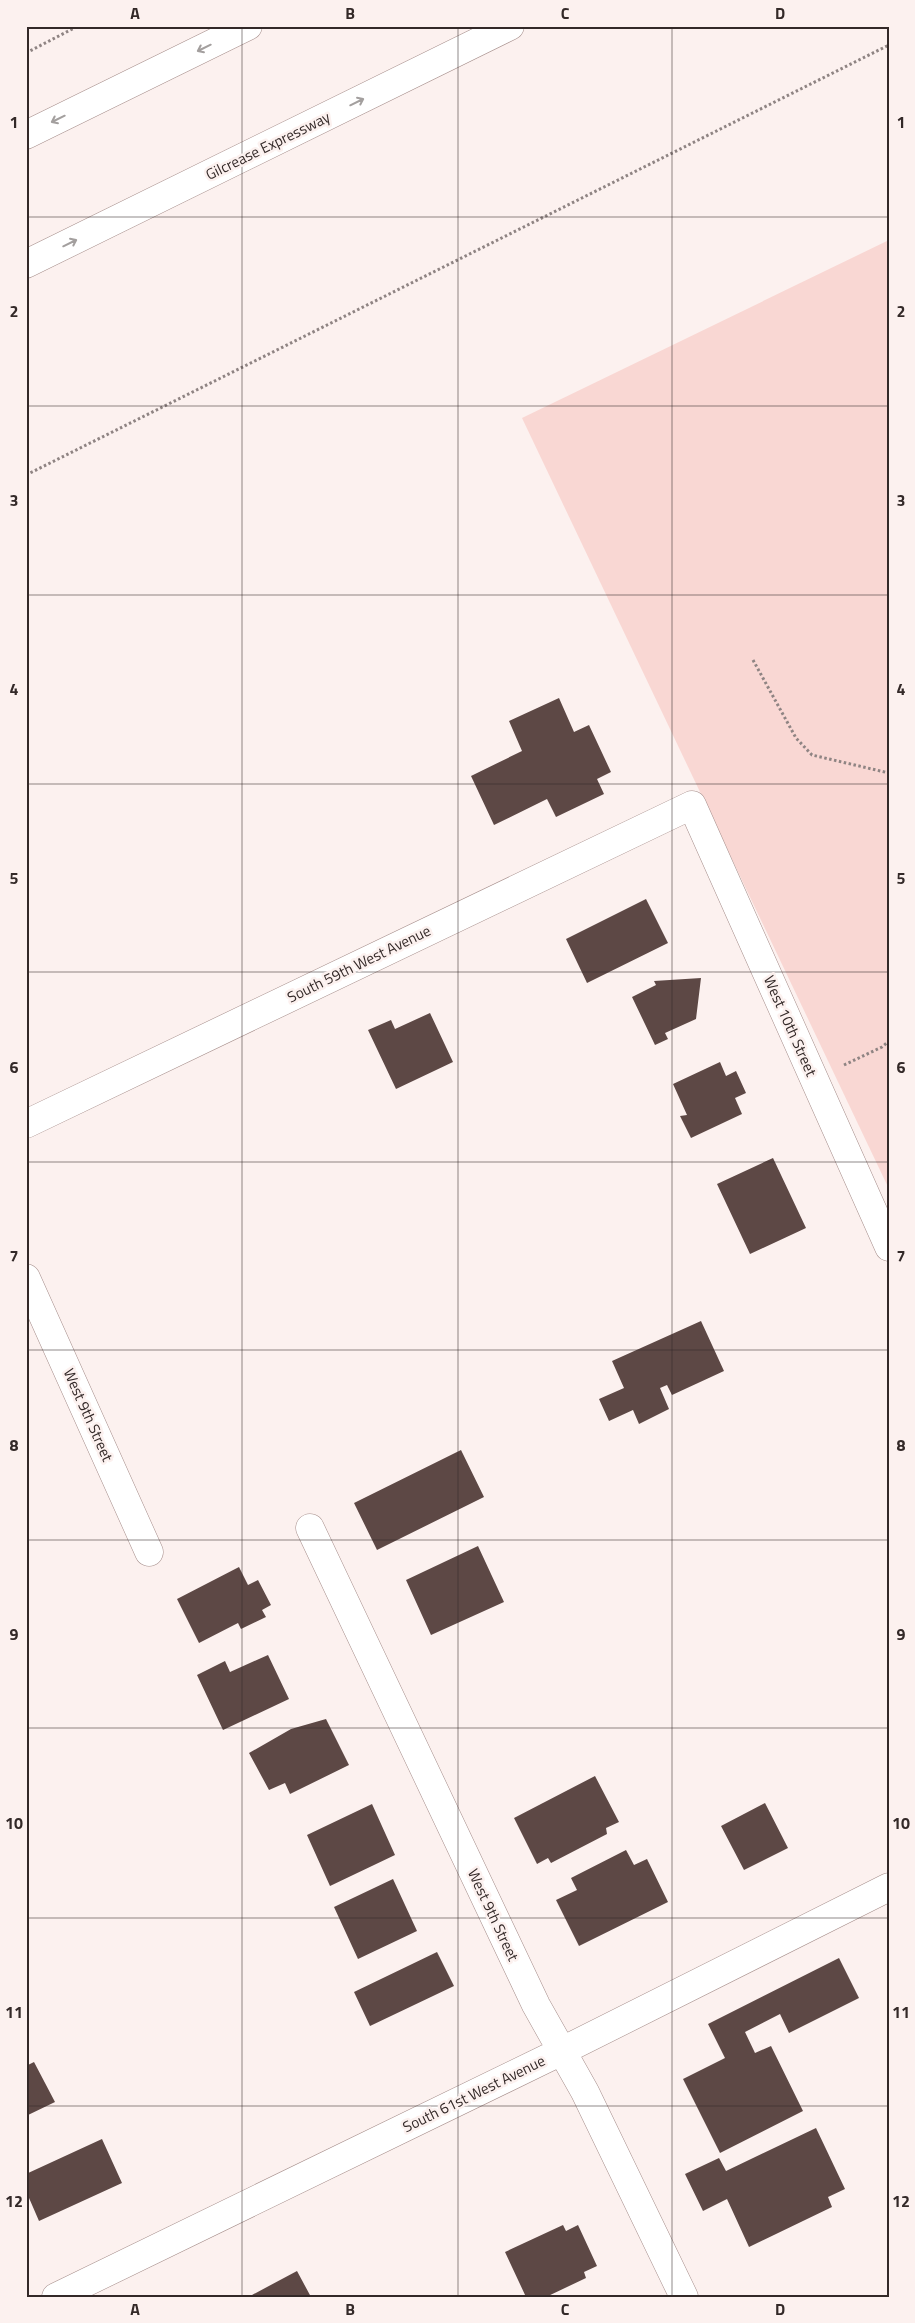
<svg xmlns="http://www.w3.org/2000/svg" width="915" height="2323" viewBox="0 0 915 2323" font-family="'Titillium Web',sans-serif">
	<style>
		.green { fill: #f9d7d3 }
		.building { fill: #5d4845 }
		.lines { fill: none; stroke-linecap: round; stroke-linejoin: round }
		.minor-casing { stroke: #a68e8b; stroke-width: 29 }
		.motorway-casing { stroke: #a68e8b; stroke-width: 29 }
		.path { stroke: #8f8483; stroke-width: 3; stroke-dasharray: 2.5 2.5; stroke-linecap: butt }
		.minor { stroke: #fff; stroke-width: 28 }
		.motorway { stroke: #fff; stroke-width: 28 }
		.oneway { stroke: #a39f9e }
		.grid { fill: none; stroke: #332928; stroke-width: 1; stroke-opacity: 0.55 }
		.labels { text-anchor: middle; stroke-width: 5; stroke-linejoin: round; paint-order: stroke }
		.street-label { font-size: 15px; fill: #332928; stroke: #fcf1ef }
		.neatline { fill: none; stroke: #332928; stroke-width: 2 }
		.grid-label { font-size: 16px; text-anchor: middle; font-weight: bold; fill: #332928 }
	</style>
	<rect width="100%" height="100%" fill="#fcf1ef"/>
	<path class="green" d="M 889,240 L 889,1189 L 522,418 Z"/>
	<path class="building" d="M 559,698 L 574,732 L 589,725 L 611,772 L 597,779 L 604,794 L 556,817 L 547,799 L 494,825 L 471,776 L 522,751 L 509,721 Z
		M 646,899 L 668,943 L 587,983 L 566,939 Z
		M 701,978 L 696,1019 L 665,1033 L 668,1039 L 655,1045 L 632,997 L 656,985 L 654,981 Z
		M 430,1013 L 453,1062 L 396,1089 L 368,1030 L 391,1020 L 395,1029 Z
		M 720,1062 L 726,1076 L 736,1071 L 746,1093 L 735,1098 L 742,1114 L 691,1138 L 680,1116 L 687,1115 L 673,1084 Z
		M 773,1158 L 806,1228 L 750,1254 L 717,1184 Z
		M 701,1321 L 724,1371 L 672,1395 L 667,1385 L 660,1388 L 669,1409 L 639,1424 L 633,1410 L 609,1421 L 599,1399 L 624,1388 L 612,1361 Z
		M 461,1450 L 484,1497 L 377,1550 L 354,1503 Z
		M 478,1546 L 504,1602 L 431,1635 L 406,1580 Z
		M 239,1567 L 248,1585 L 258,1580 L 271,1605 L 262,1610 L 266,1617 L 241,1629 L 238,1623 L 199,1643 L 177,1599 Z
		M 268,1655 L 289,1699 L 223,1730 L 197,1675 L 225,1661 L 230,1672 Z
		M 326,1719 L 349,1765 L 290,1794 L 285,1783 L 269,1790 L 249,1753 L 291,1729 Z
		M 595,1776 L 619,1822 L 606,1828 L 607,1834 L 551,1863 L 548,1858 L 537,1864 L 514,1818 Z
		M 765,1803 L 788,1848 L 744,1870 L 721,1826 Z
		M 372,1804 L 395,1855 L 330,1886 L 307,1835 Z
		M 626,1850 L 634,1865 L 647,1859 L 668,1902 L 579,1946 L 556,1900 L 577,1890 L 571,1878 Z
		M 393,1879 L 417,1931 L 358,1959 L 334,1907 Z
		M 437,1952 L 454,1986 L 370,2026 L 354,1992 Z
		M 839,1958 L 859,1998 L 789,2033 L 780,2014 L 745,2032 L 755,2053 L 771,2046 L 803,2111 L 720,2153 L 683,2079 L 725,2058 L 708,2024 Z
		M 34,2062 L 55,2102 L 26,2116 L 26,2066 Z
		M 816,2128 L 845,2189 L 828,2197 L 832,2207 L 749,2247 L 727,2199 L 703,2211 L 685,2174 L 719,2158 L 726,2171 Z
		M 102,2139 L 122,2183 L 39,2221 L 26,2191 L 26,2174 Z
		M 563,2225 L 566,2231 L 578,2225 L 597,2266 L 584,2272 L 586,2278 L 546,2297 L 526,2297 L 505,2252 Z
		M 297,2271 L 311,2297 L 253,2297 L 252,2295 Z"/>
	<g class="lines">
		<g class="minor-casing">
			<path id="minor" d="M 26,1124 L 692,805 L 889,1247
				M 26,1278 L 149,1552
				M 310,1528 L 536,2005 L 585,2092 L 684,2297
				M 56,2297 L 562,2051 L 889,1887"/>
		</g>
		<g class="motorway-casing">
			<path id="motorway" d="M 26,135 L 248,26
				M 26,264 L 510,26"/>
		</g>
		<path class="path" d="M 26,53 L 78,26
			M 26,475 L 889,45
			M 753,660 L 796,738 L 812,755 L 889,773
			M 844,1065 L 882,1047 L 889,1041"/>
		<use href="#minor" class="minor"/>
		<use href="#motorway" class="motorway"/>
	</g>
	<defs><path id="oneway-shaft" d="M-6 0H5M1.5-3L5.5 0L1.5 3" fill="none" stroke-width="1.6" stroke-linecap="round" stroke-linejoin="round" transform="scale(1.25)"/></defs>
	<g class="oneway">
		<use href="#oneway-shaft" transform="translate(204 48) rotate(154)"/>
		<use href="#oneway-shaft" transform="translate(357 102) rotate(-26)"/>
		<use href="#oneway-shaft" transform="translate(58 119) rotate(154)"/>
		<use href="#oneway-shaft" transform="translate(70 243) rotate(-26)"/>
	</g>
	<path class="grid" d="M 242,26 L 242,2297M 458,26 L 458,2297M 672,26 L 672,2297M 26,217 L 889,217M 26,406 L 889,406M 26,595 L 889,595M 26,784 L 889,784M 26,972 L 889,972M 26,1162 L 889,1162M 26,1350 L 889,1350M 26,1540 L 889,1540M 26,1728 L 889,1728M 26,1918 L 889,1918M 26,2106 L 889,2106"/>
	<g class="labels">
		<g class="street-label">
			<text transform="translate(268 146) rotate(-26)" y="5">Gilcrease Expressway</text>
			<text transform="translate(359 964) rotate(-26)" y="5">South 59th West Avenue</text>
			<text transform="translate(790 1026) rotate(66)" y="5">West 10th Street</text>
			<text transform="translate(88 1415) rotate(66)" y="5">West 9th Street</text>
			<text transform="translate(493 1915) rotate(65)" y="5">West 9th Street</text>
			<text transform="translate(474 2094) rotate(-26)" y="5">South 61st West Avenue</text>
		</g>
	</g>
	<rect width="915" height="2323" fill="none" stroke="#fcf1ef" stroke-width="55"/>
	<rect x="28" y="28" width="860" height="2268" class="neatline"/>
	<g class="grid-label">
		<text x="135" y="19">A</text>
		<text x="350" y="19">B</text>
		<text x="565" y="19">C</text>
		<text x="780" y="19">D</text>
		<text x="14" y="128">1</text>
		<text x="901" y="128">1</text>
		<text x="14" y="317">2</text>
		<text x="901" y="317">2</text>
		<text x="14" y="506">3</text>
		<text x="901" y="506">3</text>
		<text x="14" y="695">4</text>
		<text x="901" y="695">4</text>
		<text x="14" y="884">5</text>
		<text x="901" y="884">5</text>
		<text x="14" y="1073">6</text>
		<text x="901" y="1073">6</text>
		<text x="14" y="1262">7</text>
		<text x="901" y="1262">7</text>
		<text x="14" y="1451">8</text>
		<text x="901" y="1451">8</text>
		<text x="14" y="1640">9</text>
		<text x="901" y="1640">9</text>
		<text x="14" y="1829">10</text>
		<text x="901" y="1829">10</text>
		<text x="14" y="2018">11</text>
		<text x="901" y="2018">11</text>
		<text x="14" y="2207">12</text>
		<text x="901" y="2207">12</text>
		<text x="135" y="2315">A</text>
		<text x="350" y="2315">B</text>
		<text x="565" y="2315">C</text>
		<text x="780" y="2315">D</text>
	</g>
</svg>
